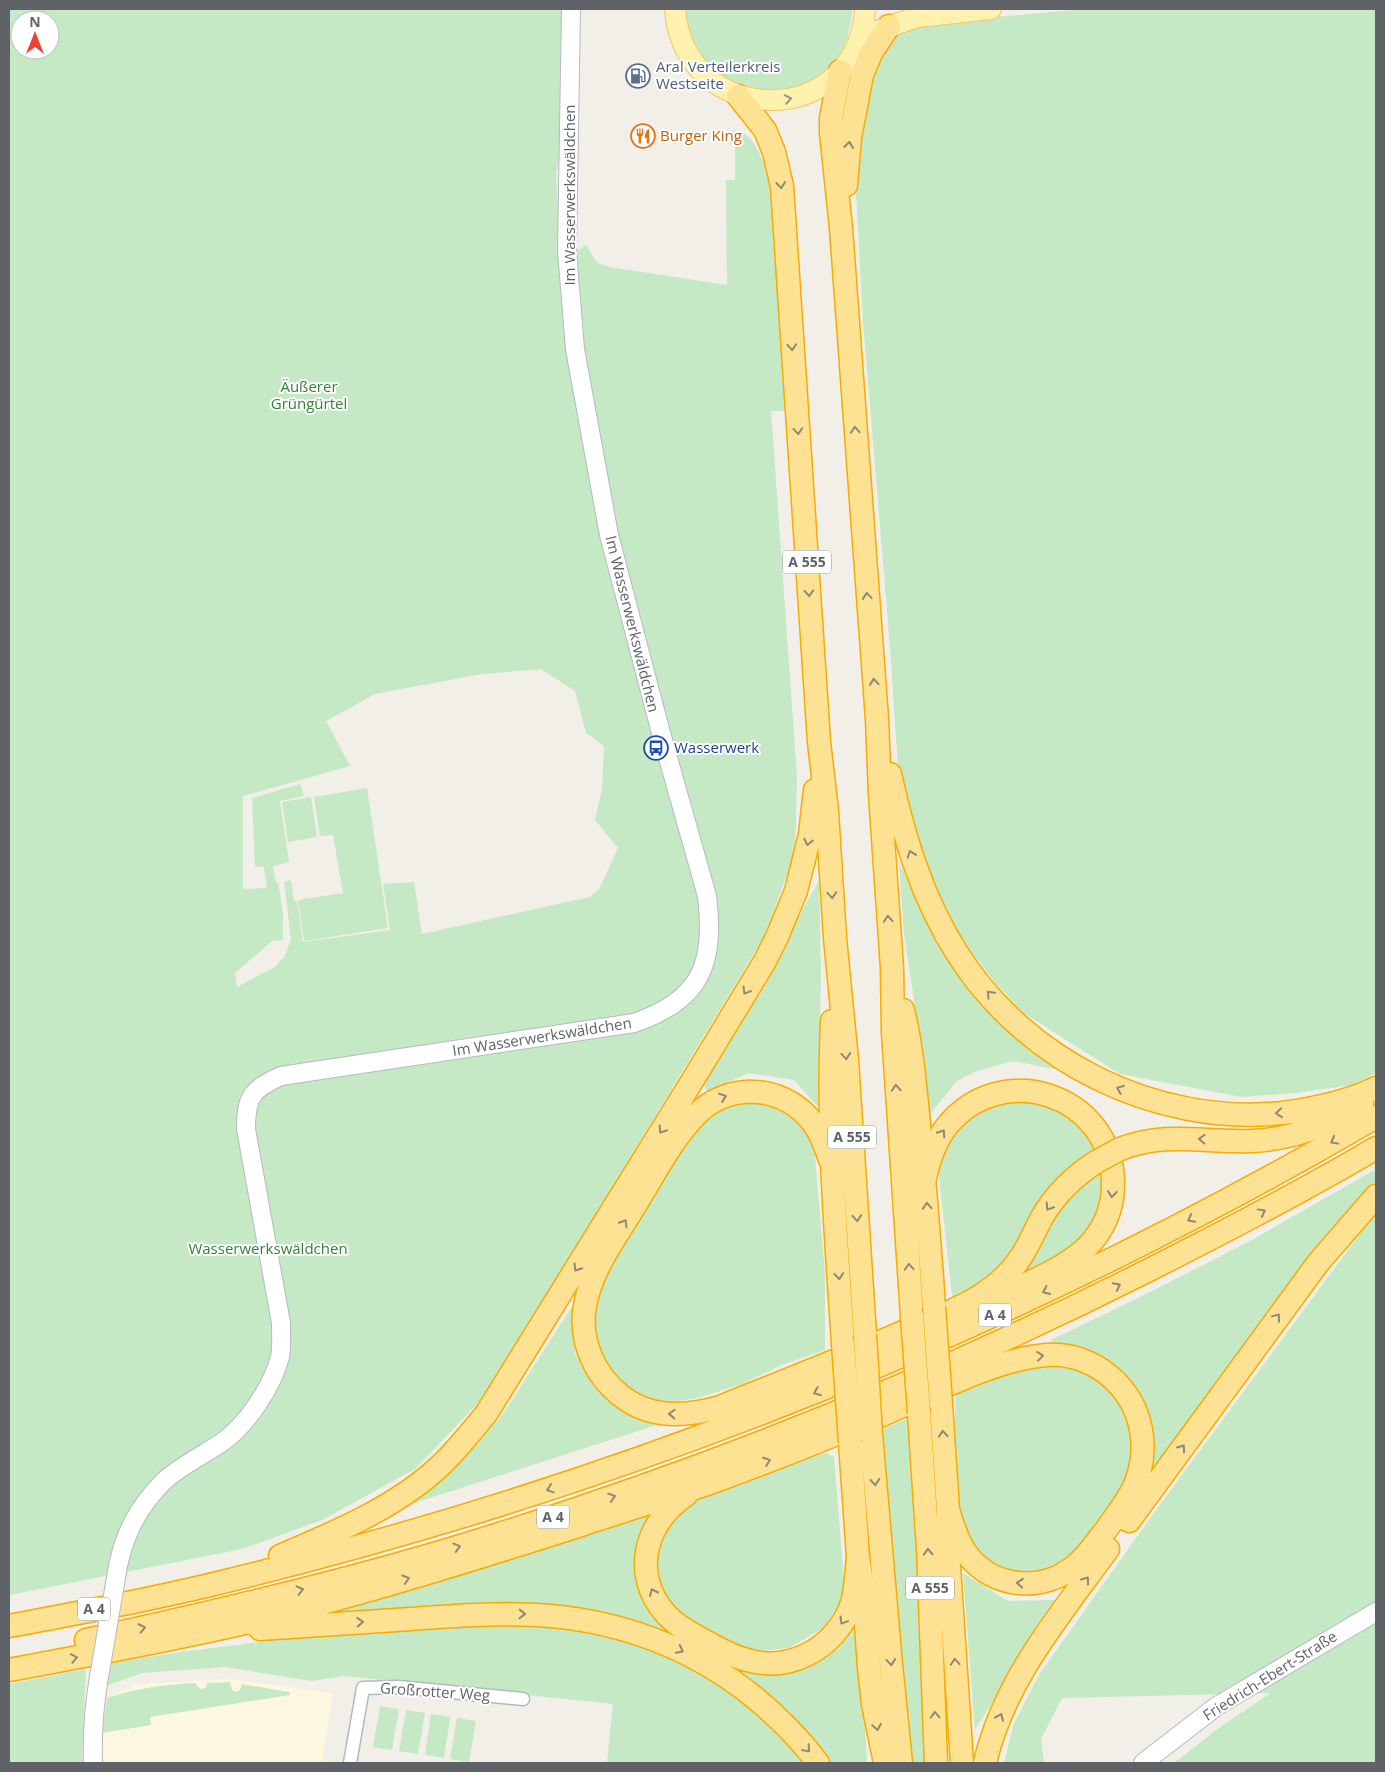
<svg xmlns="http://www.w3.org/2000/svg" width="1385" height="1772" viewBox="0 0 1385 1772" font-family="'Open Sans',sans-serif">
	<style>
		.commercial { fill: #fef7e0 }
		.green { fill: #c5e8c5; fill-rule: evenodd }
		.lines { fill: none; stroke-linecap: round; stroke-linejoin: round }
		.street-casing { stroke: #b5b8bc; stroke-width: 15 }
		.secondary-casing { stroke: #b6babf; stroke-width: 20 }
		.primary-casing { stroke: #f2c960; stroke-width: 22 }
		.highway-casing { stroke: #f9ab00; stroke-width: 25 }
		.street { stroke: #fff; stroke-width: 12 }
		.secondary { stroke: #fff; stroke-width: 18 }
		.primary { stroke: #fff2af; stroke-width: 20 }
		.highway { stroke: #fde293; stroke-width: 22 }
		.secondary-bridge-casing { stroke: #b6babf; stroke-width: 20; stroke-linecap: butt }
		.highway-bridge-casing { stroke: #f9ab00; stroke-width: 25; stroke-linecap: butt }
		.secondary-bridge { stroke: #fff; stroke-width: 18 }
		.highway-bridge { stroke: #fde293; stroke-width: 22 }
		.oneway { stroke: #979581 }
		.oneway2 { stroke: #8e8975 }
		.labels { text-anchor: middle; stroke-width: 4; stroke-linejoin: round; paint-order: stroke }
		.shield { fill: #fff; stroke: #8f9295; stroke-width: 1 }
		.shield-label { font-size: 14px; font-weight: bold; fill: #5f6368 }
		.service-label { font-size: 15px; fill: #4e5e75; stroke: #fff; text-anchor: start }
		.food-label { font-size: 15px; fill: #c56008; stroke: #fff; text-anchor: start }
		.street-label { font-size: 15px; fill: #5f6368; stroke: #fff }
		.park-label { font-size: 15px; fill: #348238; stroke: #fff }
		.transit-label { font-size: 15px; fill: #164399; stroke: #fff; text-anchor: start }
	</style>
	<rect width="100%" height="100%" fill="#f1efe8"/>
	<path class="commercial" d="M 229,1679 L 333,1693 L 322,1763 L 104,1763 L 102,1726 L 107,1698 L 137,1684 Z"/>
	<path class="green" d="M 9,9 L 563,9 L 561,155 L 556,173 L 558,205 L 562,215 L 561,230 L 579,250 L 586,245 L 597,263 L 609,267 L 727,285 L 726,180 L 735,180 L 735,144 L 725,143 L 725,137 C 747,111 767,169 771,183 L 786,411 L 771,411 L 797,777 L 795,853 L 764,937 L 484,1397 L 415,1469 L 322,1520 L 242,1549 L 9,1595 ZM 20,20 L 50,20 L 50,50 L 20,50 ZM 541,669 L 575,691 L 586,733 L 604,746 L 602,789 L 595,820 L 618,848 L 600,888 L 590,897 L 422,934 L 414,882 L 383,884 L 390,930 L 303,942 L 297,901 L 294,901 L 291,880 L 284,882 L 291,939 L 285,956 L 275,967 L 237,987 L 235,973 L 272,941 L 283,940 L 283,913 L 278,882 L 276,883 L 273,866 L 289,862 L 280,801 L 304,796 L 300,784 L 252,798 L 255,866 L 264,867 L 267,888 L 243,889 L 243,796 L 350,766 L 326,721 L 375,694 L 482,674 Z
		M 683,9 L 852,9 L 851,21 L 847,39 L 840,56 L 829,70 L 814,82 L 778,93 L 742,88 L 712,70 L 691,41 Z
		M 1085,9 L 1376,9 L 1376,1073 L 1352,1085 L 1296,1093 L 1242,1097 L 1120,1074 L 1022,1012 L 994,981 L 965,944 L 941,905 L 925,868 L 899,782 L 890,647 L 863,321 L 854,156 L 876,52 L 904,28 L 975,19 Z
		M 367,788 L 388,928 L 304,941 L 298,900 L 343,893 L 333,835 L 320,836 L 314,797 Z
		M 311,797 L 317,837 L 288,842 L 282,802 Z
		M 899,862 L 939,946 L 1013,1031 L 1063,1067 L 1054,1069 L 1013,1061 L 977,1071 L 957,1081 L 929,1115 L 918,1025 L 904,935 Z
		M 819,881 L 821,975 L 818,1107 L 794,1080 L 749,1073 L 707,1091 L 703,1083 Z
		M 1030,1098 L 1077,1119 L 1100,1152 L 1001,1270 L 953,1304 L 939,1177 L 938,1160 L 945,1140 L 976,1109 Z
		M 756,1100 L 791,1112 L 814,1145 L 825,1274 L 825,1350 L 782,1365 L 742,1384 L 698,1398 L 663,1403 L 632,1390 L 616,1378 L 599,1355 L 594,1322 L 600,1284 L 633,1223 L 704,1116 L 733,1101 Z
		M 1104,1165 L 1104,1203 L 1074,1249 L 1015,1277 L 1055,1211 Z
		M 1376,1169 L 1376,1185 L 1143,1489 L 1145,1411 L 1055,1348 L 1051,1340 L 1150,1292 L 1250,1241 Z
		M 1376,1212 L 1376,1763 L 1174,1763 L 1220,1727 L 1271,1693 L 1062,1698 L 1041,1739 L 1044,1763 L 1004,1763 L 1014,1723 L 1040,1673 L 1151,1517 Z
		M 575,1302 L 575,1354 L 593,1381 L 620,1408 L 657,1425 L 414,1503 L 480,1442 L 505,1411 Z
		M 1035,1363 L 1068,1364 L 1095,1374 L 1113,1393 L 1133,1428 L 1136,1453 L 1128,1484 L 1079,1555 L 1041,1576 L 992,1567 L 968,1543 L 956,1517 L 953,1459 L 956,1394 L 984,1381 Z
		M 912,1417 L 930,1763 L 907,1763 L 880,1430 Z
		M 826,1453 L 834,1457 L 845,1593 L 825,1627 L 789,1648 L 750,1652 L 717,1637 L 669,1605 L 657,1579 L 654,1551 L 665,1528 L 683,1506 L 726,1486 L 770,1470 Z
		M 656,1509 L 643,1525 L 638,1549 L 645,1599 L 759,1673 L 855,1620 L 862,1677 L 867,1763 L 831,1763 L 825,1755 L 777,1704 L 601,1614 L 331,1615 L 327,1611 Z
		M 963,1573 L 1008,1601 L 1056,1600 L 975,1730 Z
		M 510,1625 C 529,1626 549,1625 567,1628 C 634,1637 694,1664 747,1706 C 756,1713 766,1719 774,1727 C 785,1738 793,1752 802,1763 L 607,1763 L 613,1704 L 343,1676 L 312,1681 L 225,1667 L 142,1673 L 106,1686 L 111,1663 L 181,1652 L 298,1637 Z
		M 86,1669 L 82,1763 L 9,1763 L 9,1684 Z
		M 230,1682 L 232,1690 L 235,1692 L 240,1690 L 242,1684 L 289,1692 L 290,1695 L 150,1717 L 151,1725 L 102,1733 L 107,1698 C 137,1688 163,1685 195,1683 L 200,1689 L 206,1688 L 207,1683 Z
		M 380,1706 L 399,1709 L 392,1750 L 373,1747 Z
		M 406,1710 L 425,1713 L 418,1754 L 399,1751 Z
		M 431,1714 L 450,1717 L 444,1758 L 425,1755 Z
		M 457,1718 L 476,1721 L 469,1762 L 450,1759 Z"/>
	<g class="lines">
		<g class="street-casing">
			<path id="street" d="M 350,1763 L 363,1688 L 399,1687 L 523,1699"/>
		</g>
		<g class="secondary-casing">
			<path id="secondary" d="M 118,1566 C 125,1532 139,1506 164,1481 C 179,1467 203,1455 221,1443 C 247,1425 272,1387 280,1357 C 282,1346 281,1333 281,1323 L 246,1129 C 246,1098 251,1089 281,1076 L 634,1023 C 702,1000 715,963 707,896 L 661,733 L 609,535 L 575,349 L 567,251 L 571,9
				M 93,1763 C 92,1734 94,1706 99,1677
				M 1143,1763 L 1217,1706 L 1376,1612"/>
		</g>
		<g class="primary-casing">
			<path id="primary" d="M 675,9 C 684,130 858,131 865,9
				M 874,32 L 917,17 L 991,9"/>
		</g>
		<g class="highway-casing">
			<path id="highway" d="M 840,71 L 831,118 L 831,133 L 841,228 L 877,719 L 880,794 L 892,968 L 893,1032 L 912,1316
				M 738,96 L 765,130 L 774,152 L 782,186 L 819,742 L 827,811 L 835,938 L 847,1060 L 865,1335
				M 846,185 L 850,138 L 862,75 L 871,53 L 889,26
				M 890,774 C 904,837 922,898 957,953 C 1025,1061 1155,1126 1282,1113 C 1314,1109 1347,1102 1376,1088
				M 903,1010 C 912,1047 915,1085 919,1124 C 925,1185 930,1246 934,1307
				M 832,1021 C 827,1129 836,1236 843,1344
				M 1120,1149 C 1168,1131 1203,1143 1252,1141 C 1295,1139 1325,1125 1362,1104
				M 831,1162 C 825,1146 820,1130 809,1118 C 779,1084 726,1083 695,1116 C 671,1141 654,1175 636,1204 C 616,1238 589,1271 584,1312 C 581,1344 595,1375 620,1395 C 649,1419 686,1417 720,1407 C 784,1381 847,1357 910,1329 C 941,1315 974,1304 1000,1281 C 1021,1263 1029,1243 1041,1219 C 1055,1194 1073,1177 1096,1162
				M 925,1178 C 929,1160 935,1141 947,1126 C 1001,1059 1110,1094 1113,1180 C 1114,1205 1105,1228 1088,1246 C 1063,1271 1020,1286 988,1301
				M 941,1404 L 948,1510 L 948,1551 L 962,1763
				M 919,1413 L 928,1549 L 936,1763
				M 871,1434 L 891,1664 L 901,1763
				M 850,1442 L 858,1557 L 864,1596 L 869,1668 L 873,1704 L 885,1763
				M 686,1495 C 645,1523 631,1573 665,1613 C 677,1627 696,1636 712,1645 C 723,1651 735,1657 747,1660 C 788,1672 829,1651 848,1613 C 856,1597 856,1575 858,1557
				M 1129,1521 L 1318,1263 L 1376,1196
				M 280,1556 C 336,1532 395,1508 440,1466 C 457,1450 471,1432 486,1414 L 694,1078 L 765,961 L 777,937 L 796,891 L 810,835 L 815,790
				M 9,1626 C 79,1613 149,1600 218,1583 C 627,1484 1013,1329 1376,1117
				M 260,1629 C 310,1626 361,1622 411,1619 C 453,1616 494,1613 536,1615 C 616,1619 693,1647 755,1698 C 778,1717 800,1739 818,1763
				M 86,1640 C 206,1614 326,1586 444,1551 C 687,1478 923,1384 1149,1270 C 1226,1231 1302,1192 1376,1148
				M 9,1670 C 90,1655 172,1640 253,1621 C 363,1594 472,1560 581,1525 C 628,1509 675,1496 721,1479 C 772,1460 823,1440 873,1419 C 925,1397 992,1359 1047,1355 C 1073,1353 1099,1364 1117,1383 C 1145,1412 1150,1455 1132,1491 C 1125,1504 1115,1517 1106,1530 C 1096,1542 1088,1555 1076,1565 C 1043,1593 992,1589 966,1553 C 957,1541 953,1525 948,1510
				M 985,1763 C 1003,1682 1060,1615 1108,1549"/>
		</g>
		<use href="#street" class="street"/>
		<use href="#secondary" class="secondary"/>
		<use href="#primary" class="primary"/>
		<use href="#highway" class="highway"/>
		<g class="secondary-bridge-casing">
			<path id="secondary-bridge" d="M 99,1677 L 118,1566"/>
		</g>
		<g class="highway-bridge-casing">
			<path id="highway-bridge" d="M 1096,1162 L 1120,1149
				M 934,1307 L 941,1404
				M 912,1316 L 919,1413
				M 865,1335 L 871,1434
				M 843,1344 L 850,1442"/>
		</g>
		<use href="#secondary-bridge" class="secondary-bridge"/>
		<use href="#highway-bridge" class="highway-bridge"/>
	</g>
	<defs><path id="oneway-chevron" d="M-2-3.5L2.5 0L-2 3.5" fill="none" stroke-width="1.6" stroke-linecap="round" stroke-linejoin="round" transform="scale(1.25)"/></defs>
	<use class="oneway" href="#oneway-chevron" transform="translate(788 99) rotate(-11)"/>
	<g class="oneway2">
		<use href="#oneway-chevron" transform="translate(849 145) rotate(-84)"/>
		<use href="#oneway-chevron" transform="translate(781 185) rotate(83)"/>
		<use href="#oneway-chevron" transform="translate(792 347) rotate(86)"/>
		<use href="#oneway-chevron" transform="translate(855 430) rotate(-94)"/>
		<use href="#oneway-chevron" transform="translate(798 431) rotate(86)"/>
		<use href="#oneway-chevron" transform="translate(809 593) rotate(86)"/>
		<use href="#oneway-chevron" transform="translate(867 596) rotate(-95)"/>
		<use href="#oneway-chevron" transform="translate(874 682) rotate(-95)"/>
		<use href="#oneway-chevron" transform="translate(808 842) rotate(102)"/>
		<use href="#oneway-chevron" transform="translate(911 854) rotate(-109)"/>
		<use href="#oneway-chevron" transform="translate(832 895) rotate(86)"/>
		<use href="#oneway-chevron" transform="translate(888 919) rotate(-94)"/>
		<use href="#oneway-chevron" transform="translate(746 991) rotate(121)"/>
		<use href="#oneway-chevron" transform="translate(990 994) rotate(-133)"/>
		<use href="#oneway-chevron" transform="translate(846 1056) rotate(85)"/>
		<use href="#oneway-chevron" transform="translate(896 1088) rotate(-94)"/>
		<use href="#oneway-chevron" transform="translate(1120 1089) rotate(-158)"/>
		<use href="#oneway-chevron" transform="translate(723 1097) rotate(-21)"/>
		<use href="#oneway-chevron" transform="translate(1279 1113) rotate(175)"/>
		<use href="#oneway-chevron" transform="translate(662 1130) rotate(122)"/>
		<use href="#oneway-chevron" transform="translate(942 1133) rotate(-57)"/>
		<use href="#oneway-chevron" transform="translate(1202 1139) rotate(-177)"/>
		<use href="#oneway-chevron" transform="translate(1334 1141) rotate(151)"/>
		<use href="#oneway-chevron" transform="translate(1112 1194) rotate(97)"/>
		<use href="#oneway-chevron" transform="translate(927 1206) rotate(-94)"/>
		<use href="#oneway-chevron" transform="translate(1049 1207) rotate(123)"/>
		<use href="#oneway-chevron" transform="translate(1262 1212) rotate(-29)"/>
		<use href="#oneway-chevron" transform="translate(857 1218) rotate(86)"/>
		<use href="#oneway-chevron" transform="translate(1191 1219) rotate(152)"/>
		<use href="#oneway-chevron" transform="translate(624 1223) rotate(-58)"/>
		<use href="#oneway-chevron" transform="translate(909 1267) rotate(-94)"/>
		<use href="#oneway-chevron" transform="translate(577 1268) rotate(122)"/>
		<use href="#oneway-chevron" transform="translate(839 1276) rotate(86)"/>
		<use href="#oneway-chevron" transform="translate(1117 1286) rotate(-27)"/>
		<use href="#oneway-chevron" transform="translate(1046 1291) rotate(155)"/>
		<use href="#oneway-chevron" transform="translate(1277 1317) rotate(-53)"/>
		<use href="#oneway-chevron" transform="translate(1040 1356) rotate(-7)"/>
		<use href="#oneway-chevron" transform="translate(817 1392) rotate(158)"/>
		<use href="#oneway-chevron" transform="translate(672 1414) rotate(-178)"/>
		<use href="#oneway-chevron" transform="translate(943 1434) rotate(-94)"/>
		<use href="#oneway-chevron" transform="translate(1182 1448) rotate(-54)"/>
		<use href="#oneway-chevron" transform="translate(767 1461) rotate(-21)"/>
		<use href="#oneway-chevron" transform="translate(875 1482) rotate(85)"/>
		<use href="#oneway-chevron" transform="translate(550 1489) rotate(162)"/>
		<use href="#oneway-chevron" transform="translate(612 1497) rotate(-18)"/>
		<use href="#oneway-chevron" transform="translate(457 1547) rotate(-17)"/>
		<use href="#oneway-chevron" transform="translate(928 1552) rotate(-93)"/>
		<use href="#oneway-chevron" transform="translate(406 1579) rotate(-16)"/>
		<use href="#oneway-chevron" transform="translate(1086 1580) rotate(-54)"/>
		<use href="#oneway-chevron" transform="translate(1020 1583) rotate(-175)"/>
		<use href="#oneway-chevron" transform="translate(300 1590) rotate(-14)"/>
		<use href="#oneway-chevron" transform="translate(653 1592) rotate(-114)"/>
		<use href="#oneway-chevron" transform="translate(522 1614) rotate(2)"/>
		<use href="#oneway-chevron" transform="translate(843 1621) rotate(121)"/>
		<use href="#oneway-chevron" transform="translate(360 1622) rotate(-4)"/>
		<use href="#oneway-chevron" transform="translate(142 1628) rotate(-12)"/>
		<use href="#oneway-chevron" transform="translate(680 1650) rotate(27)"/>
		<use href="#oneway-chevron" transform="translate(74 1658) rotate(-11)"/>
		<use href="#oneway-chevron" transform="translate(891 1662) rotate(85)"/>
		<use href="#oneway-chevron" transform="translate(955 1662) rotate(-94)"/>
		<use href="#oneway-chevron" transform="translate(935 1715) rotate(-92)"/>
		<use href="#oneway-chevron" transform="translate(1000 1717) rotate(-66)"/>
		<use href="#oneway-chevron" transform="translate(877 1727) rotate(80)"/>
		<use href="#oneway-chevron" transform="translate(807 1749) rotate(49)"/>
	</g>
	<defs>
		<g id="fuel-ring" transform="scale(1.25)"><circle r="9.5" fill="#fff" stroke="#5c6f8a" stroke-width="1.5"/><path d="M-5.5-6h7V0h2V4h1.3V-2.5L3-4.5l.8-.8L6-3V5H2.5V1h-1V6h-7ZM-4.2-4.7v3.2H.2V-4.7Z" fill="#5c6f8a"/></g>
		<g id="restaurant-ring" transform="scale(1.25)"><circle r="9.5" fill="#fff" stroke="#e8710a" stroke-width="1.5"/><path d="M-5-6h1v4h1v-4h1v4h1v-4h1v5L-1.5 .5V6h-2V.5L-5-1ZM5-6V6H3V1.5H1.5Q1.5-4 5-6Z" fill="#e8710a"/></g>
		<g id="bus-ring" transform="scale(1.25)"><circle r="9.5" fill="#fff" stroke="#1a4fb4" stroke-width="1.5"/><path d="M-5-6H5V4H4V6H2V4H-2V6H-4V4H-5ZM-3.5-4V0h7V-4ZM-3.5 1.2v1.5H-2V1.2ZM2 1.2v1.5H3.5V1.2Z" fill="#1a4fb4"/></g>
	</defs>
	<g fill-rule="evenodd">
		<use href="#fuel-ring" x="638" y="76"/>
		<use href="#restaurant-ring" x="643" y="136"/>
		<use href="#bus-ring" x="656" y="748"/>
	</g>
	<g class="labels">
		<g class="shield">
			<rect x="783" y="550.5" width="48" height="23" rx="4"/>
			<rect x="828" y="1125.5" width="48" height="23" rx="4"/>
			<rect x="979" y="1303.5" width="32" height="23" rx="4"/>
			<rect x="537" y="1505.5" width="32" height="23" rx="4"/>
			<rect x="906" y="1576.5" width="48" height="23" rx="4"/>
			<rect x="78" y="1597.5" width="32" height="23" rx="4"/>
		</g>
		<g class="shield-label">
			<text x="807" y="567">A 555</text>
			<text x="852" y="1142">A 555</text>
			<text x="995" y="1320">A 4</text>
			<text x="553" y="1522">A 4</text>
			<text x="930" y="1593">A 555</text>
			<text x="94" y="1614">A 4</text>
		</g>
		<g class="service-label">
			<text x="656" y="72">Aral Verteilerkreis<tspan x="656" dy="17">Westseite</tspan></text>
		</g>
		<g class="food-label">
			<text x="660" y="141">Burger King</text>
		</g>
		<g class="street-label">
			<text transform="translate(570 195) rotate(-90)" y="5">Im Wasserwerkswäldchen</text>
			<text transform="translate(632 624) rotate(76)" y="5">Im Wasserwerkswäldchen</text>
			<text transform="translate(542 1037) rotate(-9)" y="5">Im Wasserwerkswäldchen</text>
			<text transform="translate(1270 1676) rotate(-32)" y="5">Friedrich-Ebert-Straße</text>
			<text transform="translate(435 1692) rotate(4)" y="5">Großrotter Weg</text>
		</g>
		<g class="park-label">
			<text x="309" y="392">Äußerer<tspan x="309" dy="17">Grüngürtel</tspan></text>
			<text x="268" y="1254">Wasserwerkswäldchen</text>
		</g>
		<g class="transit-label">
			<text x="674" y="753">Wasserwerk</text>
		</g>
	</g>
	<rect width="1385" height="1772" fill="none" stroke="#5f6368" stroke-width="20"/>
	<g transform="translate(35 35)"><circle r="24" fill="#ffffff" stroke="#bfc1c3"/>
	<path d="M0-4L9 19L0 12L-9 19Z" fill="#ea4335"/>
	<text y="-8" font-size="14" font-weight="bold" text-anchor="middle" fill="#5f6368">N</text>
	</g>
</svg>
